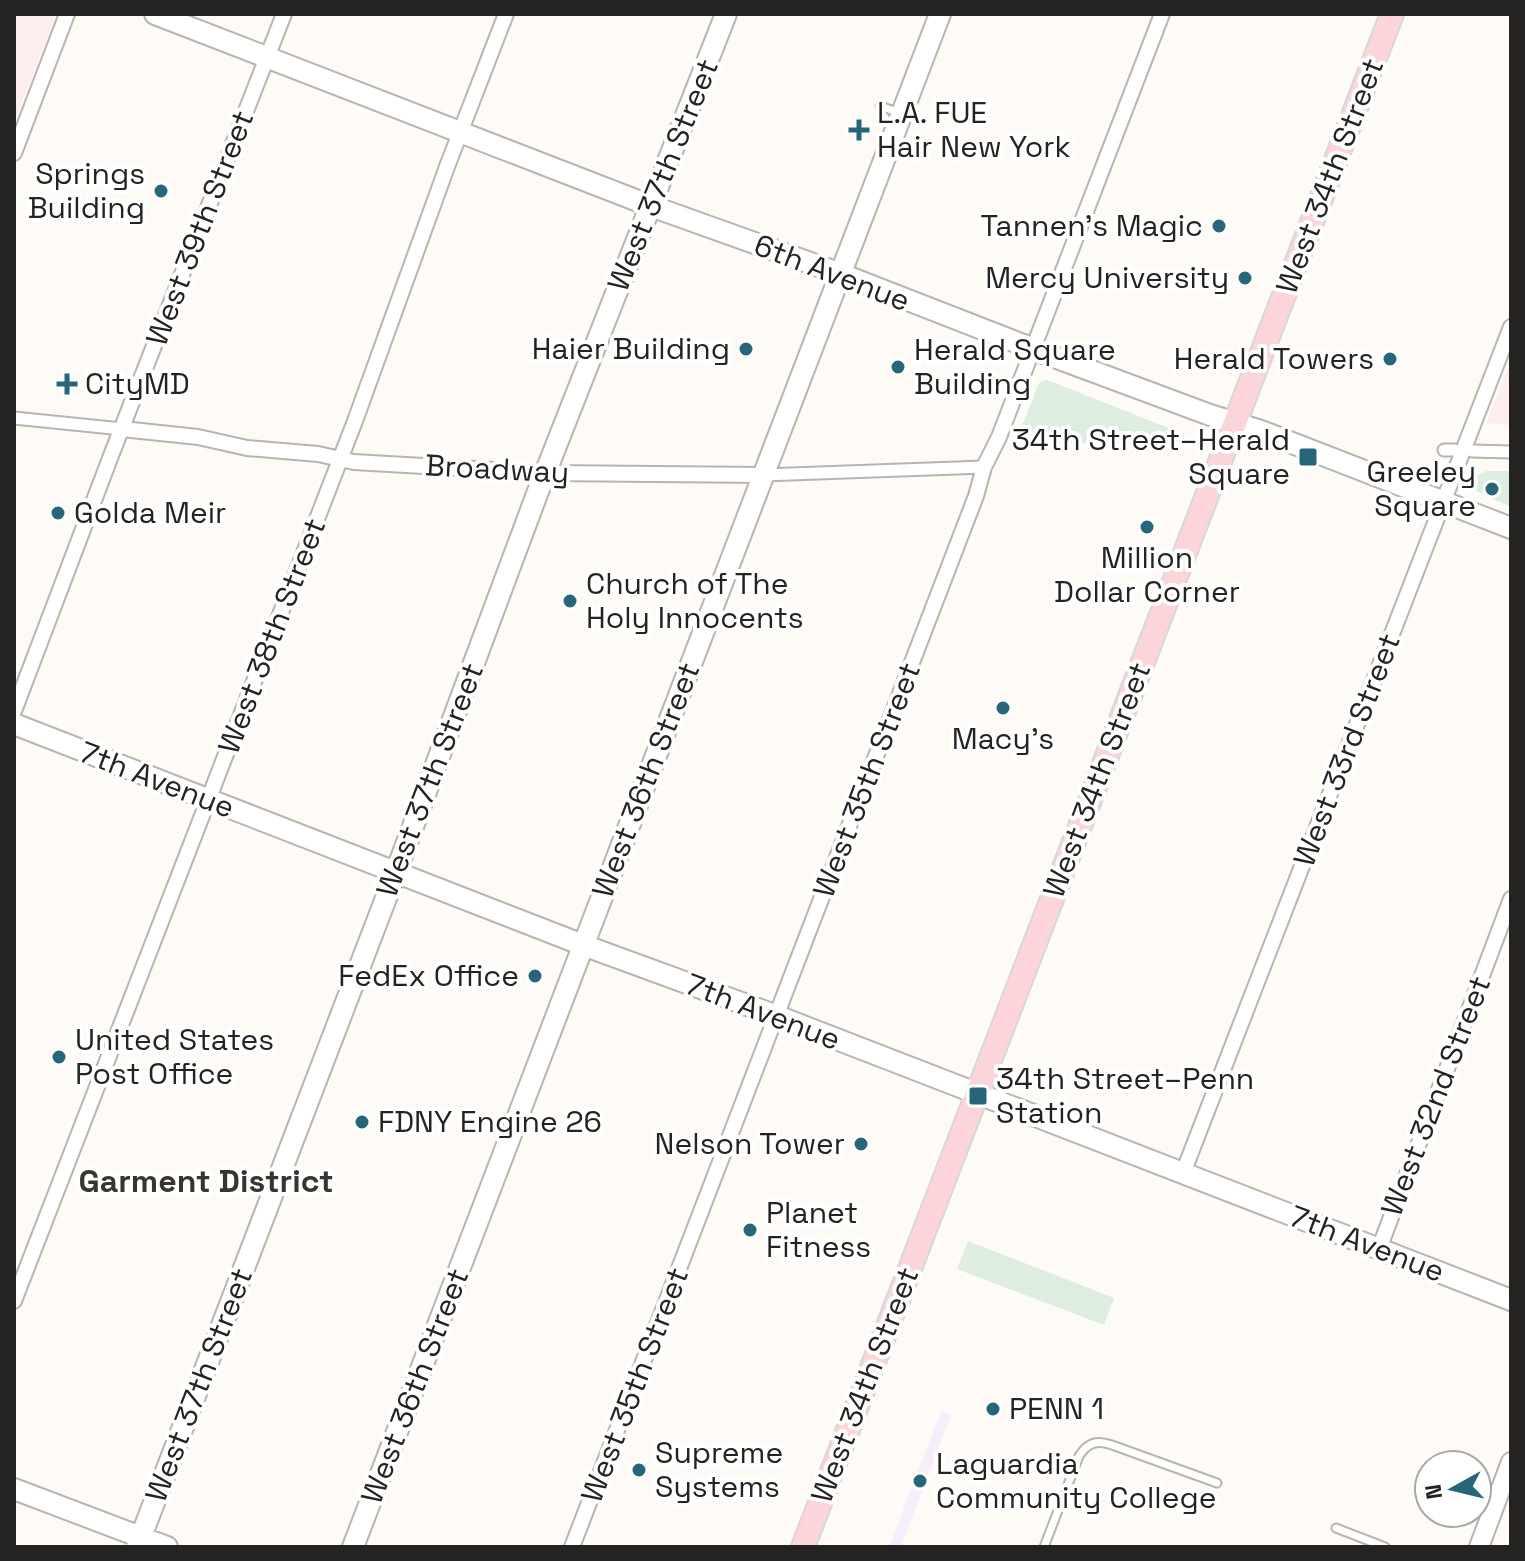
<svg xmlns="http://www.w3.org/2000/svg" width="1525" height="1561" viewBox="0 0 1525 1561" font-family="'Space Grotesk',sans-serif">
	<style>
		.commercial { fill: #fdedee }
		.education { fill: #f8edfd }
		.green { fill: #ddede0 }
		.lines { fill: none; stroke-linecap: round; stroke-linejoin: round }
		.service-casing { stroke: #b8b5b0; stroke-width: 11 }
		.pedestrian-casing { stroke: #b8b5b0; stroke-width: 15 }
		.minor-casing { stroke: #b8b5b0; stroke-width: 18 }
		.tertiary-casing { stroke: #b8b5b0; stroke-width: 22 }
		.secondary-casing { stroke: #b8b5b0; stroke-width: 24 }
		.primary-casing { stroke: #d8d7d7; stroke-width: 26 }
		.service { stroke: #fff; stroke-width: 7 }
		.pedestrian { stroke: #fff; stroke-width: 11 }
		.minor { stroke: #fff; stroke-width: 14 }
		.tertiary { stroke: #fff; stroke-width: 18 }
		.secondary { stroke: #fff; stroke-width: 20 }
		.primary { stroke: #fbd5da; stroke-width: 22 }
		.poi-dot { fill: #25667a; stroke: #fff; stroke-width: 3 }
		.labels { text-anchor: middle; stroke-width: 8; stroke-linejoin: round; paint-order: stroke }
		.poi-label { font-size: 30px; fill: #242321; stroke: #fff; text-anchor: start }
		.street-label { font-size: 30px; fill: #242321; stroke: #fff }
		.neighbourhood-label { font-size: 32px; font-weight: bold; fill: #383531; stroke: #fff }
	</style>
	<rect width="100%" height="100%" fill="#fefbf6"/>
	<path class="commercial" d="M 14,14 L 56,14 L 14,123 Z
		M 1511,361 L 1511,425 L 1486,423 Z"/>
	<path class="education" d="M 941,1411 L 951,1415 L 901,1547 L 889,1547 Z"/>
	<path class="green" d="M 1047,380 L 1184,434 L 1186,442 L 1184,444 L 1170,446 L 1032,442 L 1026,440 L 1022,432 L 1022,426 L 1038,385 L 1042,381 Z
		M 1487,471 L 1511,471 L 1511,507 L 1474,490 L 1473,483 L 1476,476 Z
		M 968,1241 L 1114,1298 L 1104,1325 L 957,1269 Z"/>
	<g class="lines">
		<g class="service-casing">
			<path id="service" d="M 880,106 L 900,113
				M 1336,1528 L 1385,1547
				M 1044,1547 L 1079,1456 C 1088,1442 1097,1440 1112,1445 L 1217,1483"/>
		</g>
		<g class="pedestrian-casing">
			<path id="pedestrian" d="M 14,418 L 122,429
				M 1444,450 L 1455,450
				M 1472,451 L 1511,452
				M 763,475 L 984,467"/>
		</g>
		<g class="minor-casing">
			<path id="minor" d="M 14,153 L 67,14
				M 122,429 L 198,437 L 247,448 L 318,454 L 354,462 L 545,473 L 763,475
				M 14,711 L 112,453 L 284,14
				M 1183,1173 L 1511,327
				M 1379,1249 L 1511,899
				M 14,1301 L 355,421 L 448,164 L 506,14
				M 572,1547 L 976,496 L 984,467 L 999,437 L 1162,14"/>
		</g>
		<g class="tertiary-casing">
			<path id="tertiary" d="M 1479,1547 L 1511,1462"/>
		</g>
		<g class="secondary-casing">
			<path id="secondary" d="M 155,14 L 651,206 L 841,274 L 1049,355 L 1210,415 L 1261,431 L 1511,528
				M 14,724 L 583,945 L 777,1016 L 1511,1300
				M 14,1489 L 167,1547
				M 137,1547 L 396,872 L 537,494 L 726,14
				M 353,1547 L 940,14"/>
		</g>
		<g class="primary-casing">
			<path id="primary" d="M 803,1547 L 1392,14"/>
		</g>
		<use href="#service" class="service"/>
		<use href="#pedestrian" class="pedestrian"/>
		<use href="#minor" class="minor"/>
		<use href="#tertiary" class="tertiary"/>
		<use href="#secondary" class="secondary"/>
		<use href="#primary" class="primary"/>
	</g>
	<g class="poi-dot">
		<path d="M855 118h8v8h8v8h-8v8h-8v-8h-8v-8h8z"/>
		<circle cx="161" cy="191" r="8"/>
		<circle cx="1219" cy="226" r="8"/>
		<circle cx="1245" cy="278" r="8"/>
		<circle cx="746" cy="349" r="8"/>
		<circle cx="1390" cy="359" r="8"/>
		<circle cx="898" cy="367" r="8"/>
		<path d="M63 372h8v8h8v8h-8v8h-8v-8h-8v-8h8z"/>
		<rect x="1298" y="447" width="20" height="20" rx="4"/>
		<circle cx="1492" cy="489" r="8"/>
		<circle cx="58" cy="513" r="8"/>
		<circle cx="1147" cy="527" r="8"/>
		<circle cx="570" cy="601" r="8"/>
		<circle cx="1003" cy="708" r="8"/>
		<circle cx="535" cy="976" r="8"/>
		<circle cx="59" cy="1057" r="8"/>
		<rect x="968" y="1086" width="20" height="20" rx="4"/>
		<circle cx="362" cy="1122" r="8"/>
		<circle cx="861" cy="1144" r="8"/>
		<circle cx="750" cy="1230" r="8"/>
		<circle cx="993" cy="1409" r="8"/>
		<circle cx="639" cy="1470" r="8"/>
		<circle cx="920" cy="1481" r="8"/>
	</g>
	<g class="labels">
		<g class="poi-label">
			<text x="877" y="123">L.A. FUE<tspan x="877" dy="34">Hair New York</tspan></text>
			<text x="145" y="184" text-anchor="end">Springs<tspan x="145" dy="34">Building</tspan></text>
			<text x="1203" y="236" text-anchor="end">Tannen’s Magic</text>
			<text x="1229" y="288" text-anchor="end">Mercy University</text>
			<text x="730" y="359" text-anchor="end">Haier Building</text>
			<text x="914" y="360">Herald Square<tspan x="914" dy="34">Building</tspan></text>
			<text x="1374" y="369" text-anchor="end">Herald Towers</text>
			<text x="85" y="394">CityMD</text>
			<text x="1290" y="450" text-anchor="end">34th Street–Herald<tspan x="1290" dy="34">Square</tspan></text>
			<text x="1476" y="482" text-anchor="end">Greeley<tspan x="1476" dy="34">Square</tspan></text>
			<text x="74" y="523">Golda Meir</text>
			<text x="1147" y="568" text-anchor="middle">Million<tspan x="1147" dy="34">Dollar Corner</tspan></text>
			<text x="586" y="594">Church of The<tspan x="586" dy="34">Holy Innocents</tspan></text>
			<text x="1003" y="749" text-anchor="middle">Macy's</text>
			<text x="519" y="986" text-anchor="end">FedEx Office</text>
			<text x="75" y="1050">United States<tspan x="75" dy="34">Post Office</tspan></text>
			<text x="996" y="1089">34th Street–Penn<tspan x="996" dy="34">Station</tspan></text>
			<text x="378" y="1132">FDNY Engine 26</text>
			<text x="845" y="1154" text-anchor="end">Nelson Tower</text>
			<text x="766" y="1223">Planet<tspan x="766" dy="34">Fitness</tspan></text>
			<text x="1009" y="1419">PENN 1</text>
			<text x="655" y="1463">Supreme<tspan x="655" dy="34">Systems</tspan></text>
			<text x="936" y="1474">Laguardia<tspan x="936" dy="34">Community College</tspan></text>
		</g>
		<g class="street-label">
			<text transform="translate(663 175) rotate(-68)" y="10">West 37th Street</text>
			<text transform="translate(1330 176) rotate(-69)" y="10">West 34th Street</text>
			<text transform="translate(200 228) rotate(-69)" y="10">West 39th Street</text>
			<text transform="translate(832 273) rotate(21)" y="10">6th Avenue</text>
			<text transform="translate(497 469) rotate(3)" y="10">Broadway</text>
			<text transform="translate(272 636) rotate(-69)" y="10">West 38th Street</text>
			<text transform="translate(1347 750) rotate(-69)" y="10">West 33rd Street</text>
			<text transform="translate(157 780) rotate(21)" y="10">7th Avenue</text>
			<text transform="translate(430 780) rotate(-69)" y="10">West 37th Street</text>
			<text transform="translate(646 780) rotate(-69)" y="10">West 36th Street</text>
			<text transform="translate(867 780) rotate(-69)" y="10">West 35th Street</text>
			<text transform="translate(1097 780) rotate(-69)" y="10">West 34th Street</text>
			<text transform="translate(763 1012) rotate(21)" y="10">7th Avenue</text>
			<text transform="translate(1436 1096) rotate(-69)" y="10">West 32nd Street</text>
			<text transform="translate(1367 1244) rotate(21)" y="10">7th Avenue</text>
			<text transform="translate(199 1385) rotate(-69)" y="10">West 37th Street</text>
			<text transform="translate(635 1385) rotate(-69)" y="10">West 35th Street</text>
			<text transform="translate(865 1385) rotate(-69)" y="10">West 34th Street</text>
			<text transform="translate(415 1386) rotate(-69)" y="10">West 36th Street</text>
		</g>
		<g class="neighbourhood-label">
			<text x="206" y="1192">Garment District</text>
		</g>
	</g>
	<rect width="1525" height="1561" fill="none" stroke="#242321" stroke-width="32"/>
	<g transform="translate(1453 1489) rotate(262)"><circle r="38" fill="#ffffff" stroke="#a7a7a6" stroke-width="2"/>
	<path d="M0-6L14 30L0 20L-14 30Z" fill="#25667a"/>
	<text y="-12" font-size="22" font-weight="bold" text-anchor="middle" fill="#242321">N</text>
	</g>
</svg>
